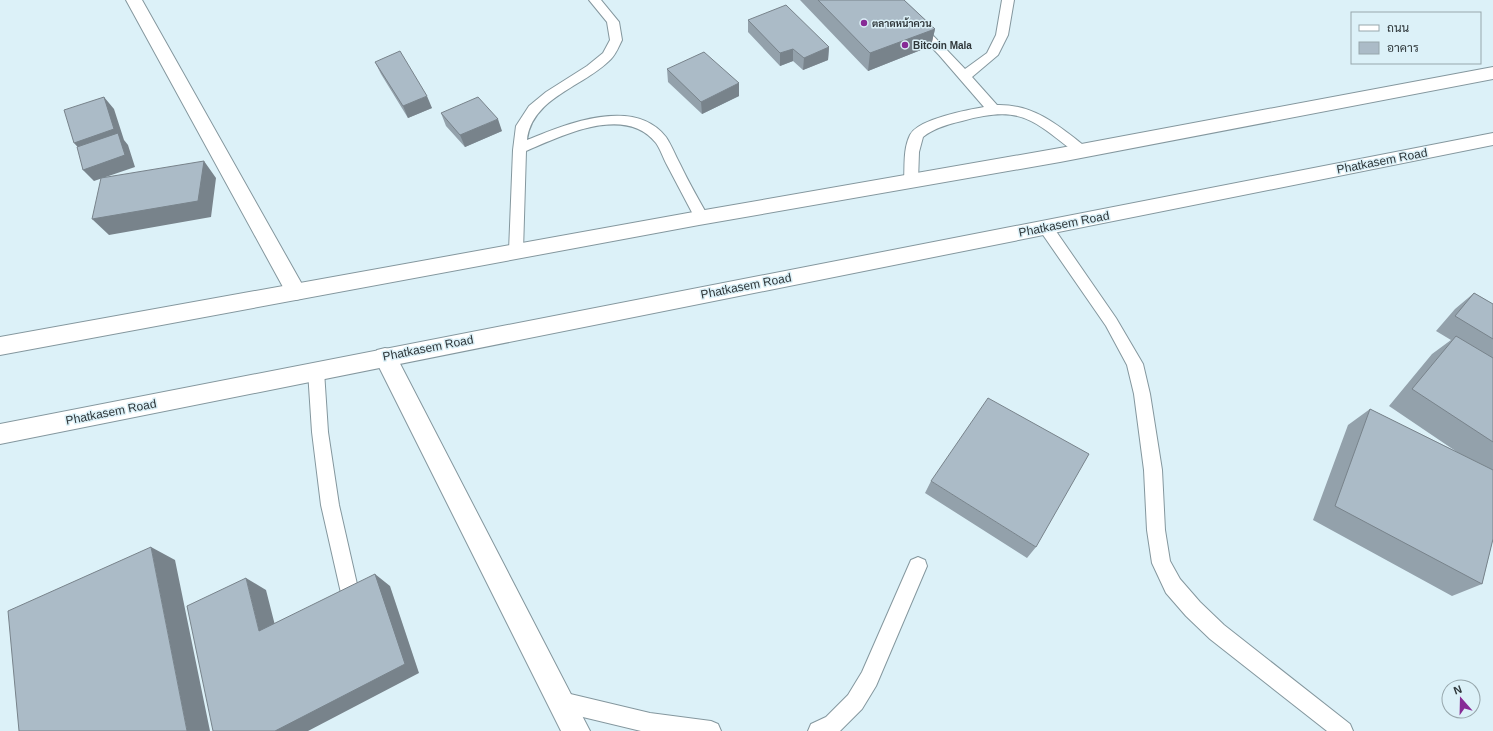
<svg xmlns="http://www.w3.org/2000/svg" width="1493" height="731" viewBox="0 0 1493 731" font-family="Helvetica,Sarabun,sans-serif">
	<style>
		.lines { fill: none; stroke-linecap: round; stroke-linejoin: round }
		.service-casing { stroke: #84979e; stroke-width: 2 }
		.minor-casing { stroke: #84979e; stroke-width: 2 }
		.trunk-casing { stroke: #84979e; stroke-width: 2 }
		.service { fill: #fff; fill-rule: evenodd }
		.minor { fill: #fff; fill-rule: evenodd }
		.trunk { fill: #fff; fill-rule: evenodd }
		.wall { fill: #93a1ab }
		.shaded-wall { fill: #78838b }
		.building { fill: #abbbc7; stroke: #78838b }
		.poi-dot { fill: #872b96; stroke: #dcf1f8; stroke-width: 1.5 }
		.labels { text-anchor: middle; stroke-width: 3; stroke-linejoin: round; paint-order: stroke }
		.far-poi-label { font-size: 10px; font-weight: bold; fill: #2f373a; stroke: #dcf1f8; text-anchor: start }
		.street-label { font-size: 12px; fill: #2f373a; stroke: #dcf1f8 }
	</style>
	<rect width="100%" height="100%" fill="#dcf1f8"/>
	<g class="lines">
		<g class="service-casing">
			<path id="service" d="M 589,0 L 601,0 L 619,22 L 622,40 C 619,46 616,54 611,59 C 584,87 532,97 527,140 C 566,124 634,96 666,137 C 672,146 675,155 680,164 C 689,183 699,200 709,218 L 707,222 L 702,223 L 697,222 C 687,203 677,184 667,165 C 663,158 661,150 656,143 C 625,104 562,136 526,151 L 523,251 L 521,255 L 516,257 L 511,255 L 509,251 L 513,150 L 516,126 L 529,106 L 546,92 L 587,66 L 603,53 L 610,40 L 607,22 Z
				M 886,0 L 899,0 L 965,69 L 987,53 L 996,35 L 1002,0 L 1014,0 L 1008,35 L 998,55 L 972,77 L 997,105 C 1034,104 1059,126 1087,148 L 1089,151 L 1087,154 L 1082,156 L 1077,154 C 1033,120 1021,104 962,121 C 949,124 934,128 923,137 L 919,152 L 918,181 L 916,185 L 911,186 L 906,185 L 904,181 C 905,166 903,149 910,135 C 918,119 967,110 984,107 L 939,55 Z
				M 1046,223 L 1051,224 L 1116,318 L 1143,364 L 1150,394 L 1162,470 L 1165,530 L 1170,561 L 1180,579 L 1200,602 L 1224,625 L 1350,724 L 1353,731 L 1327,731 L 1210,639 L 1186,616 L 1166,593 L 1152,563 L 1147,530 L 1144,470 L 1134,394 L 1127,365 L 1106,326 L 1041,232 L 1039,228 L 1041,224 Z
				M 316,364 L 322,366 L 324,371 L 328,432 L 339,505 L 359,593 L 357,600 L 350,602 L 343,600 L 341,593 L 321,505 L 312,432 L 308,371 L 310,366 Z
				M 918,557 L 925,560 L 927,566 L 876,686 L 862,709 L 840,731 L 808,731 L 811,724 L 826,717 L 848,695 L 862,672 L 911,560 Z
				M 562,692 L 650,713 L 711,721 L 718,724 L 721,731 L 641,731 L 562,712 L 555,709 L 552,702 L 555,695 Z"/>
		</g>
		<g class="minor-casing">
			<path id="minor" d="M 126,0 L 142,0 L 303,286 L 306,292 L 303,298 L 296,300 L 289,298 Z
				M 385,348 L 393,350 L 590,731 L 561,731 L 374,357 L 377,350 Z"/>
		</g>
		<g class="trunk-casing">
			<path id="trunk" d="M 1493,67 L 1493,79 L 1060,162 L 699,225 L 0,355 L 0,337 L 699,211 L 1060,148 Z
				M 1493,133 L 1493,145 L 0,444 L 0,424 Z"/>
		</g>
		<use href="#service" class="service"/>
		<use href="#minor" class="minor"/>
		<use href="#trunk" class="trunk"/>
	</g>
	<path class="wall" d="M 800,0 L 904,0 L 935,29 L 931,46 L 868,71 Z
		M 748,20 L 829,47 L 828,60 L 803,70 L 793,61 L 780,66 L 748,32 Z
		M 375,62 L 432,108 L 408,118 L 381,74 Z
		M 667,69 L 739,83 L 739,96 L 702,114 L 668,82 Z
		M 441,113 L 502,131 L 465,147 L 446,126 Z
		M 1474,293 L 1493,304 L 1493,539 L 1482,584 L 1452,596 L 1313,520 L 1348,425 L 1370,409 L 1457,452 L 1389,406 L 1432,354 L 1451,340 L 1436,331 L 1455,309 Z
		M 931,481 L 1036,547 L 1027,558 L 925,493 Z"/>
	<path class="shaded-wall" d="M 935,29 L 931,46 L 868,71 L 870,53 Z
		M 829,47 L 828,60 L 803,70 L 804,58 Z
		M 793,49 L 793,61 L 780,66 L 780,53 Z
		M 739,83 L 739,96 L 702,114 L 701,102 Z
		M 427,96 L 432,108 L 408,118 L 403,106 Z
		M 104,97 L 114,109 L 124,140 L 128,145 L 135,167 L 94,181 L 83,170 L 85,155 L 74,143 Z
		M 498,119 L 502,131 L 465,147 L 460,135 Z
		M 204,161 L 216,178 L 211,217 L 109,235 L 92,219 Z
		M 151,547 L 175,560 L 210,731 L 187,731 Z
		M 375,574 L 390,586 L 419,673 L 308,731 L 275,731 Z
		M 246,578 L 266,590 L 279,641 L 259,631 Z"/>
	<path class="building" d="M 818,0 L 904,0 L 935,29 L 870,53 Z
		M 786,5 L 829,47 L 804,58 L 793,49 L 780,53 L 748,20 Z
		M 400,51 L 427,96 L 403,106 L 375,62 Z
		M 704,52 L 739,83 L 701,102 L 667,69 Z
		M 104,97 L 114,129 L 74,143 L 64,110 Z
		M 478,97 L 498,119 L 460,135 L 441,113 Z
		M 118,133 L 125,155 L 83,170 L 77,147 Z
		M 204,161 L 198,201 L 92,219 L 101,178 Z
		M 1474,293 L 1493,304 L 1493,339 L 1455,316 Z
		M 1456,336 L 1493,358 L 1493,442 L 1412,389 Z
		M 988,398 L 1089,454 L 1036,547 L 931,481 Z
		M 1370,409 L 1493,470 L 1493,539 L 1482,584 L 1335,506 Z
		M 151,547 L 187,731 L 19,731 L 8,611 Z
		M 375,574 L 405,664 L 275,731 L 213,731 L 187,606 L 246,578 L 259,631 Z"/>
	<g class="poi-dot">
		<circle cx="864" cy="23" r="4"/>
		<circle cx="905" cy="45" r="4"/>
	</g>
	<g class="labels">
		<g class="far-poi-label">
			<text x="872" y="27">ตลาดหน้าควน</text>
			<text x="913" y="49">Bitcoin Mala</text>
		</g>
		<g class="street-label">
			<text transform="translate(1382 161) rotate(-11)" y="4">Phatkasem Road</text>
			<text transform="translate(1064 224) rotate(-11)" y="4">Phatkasem Road</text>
			<text transform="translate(746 286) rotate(-11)" y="4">Phatkasem Road</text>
			<text transform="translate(428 348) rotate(-11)" y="4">Phatkasem Road</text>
			<text transform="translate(111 412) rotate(-11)" y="4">Phatkasem Road</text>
		</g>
	</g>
	<rect x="1351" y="12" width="130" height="52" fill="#dcf1f8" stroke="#97a7ac"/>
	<rect x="1359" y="25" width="20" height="6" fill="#ffffff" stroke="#97a7ac"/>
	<text x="1387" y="32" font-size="12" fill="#2f373a">ถนน</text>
	<rect x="1359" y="42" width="20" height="12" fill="#abbbc7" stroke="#97a7ac"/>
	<text x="1387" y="52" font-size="12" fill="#2f373a">อาคาร</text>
	<g transform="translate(1461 699) rotate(340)"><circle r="19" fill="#dcf1f8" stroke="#97a7ac"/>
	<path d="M0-3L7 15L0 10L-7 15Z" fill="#872b96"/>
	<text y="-6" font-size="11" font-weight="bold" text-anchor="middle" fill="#2f373a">N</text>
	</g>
</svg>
